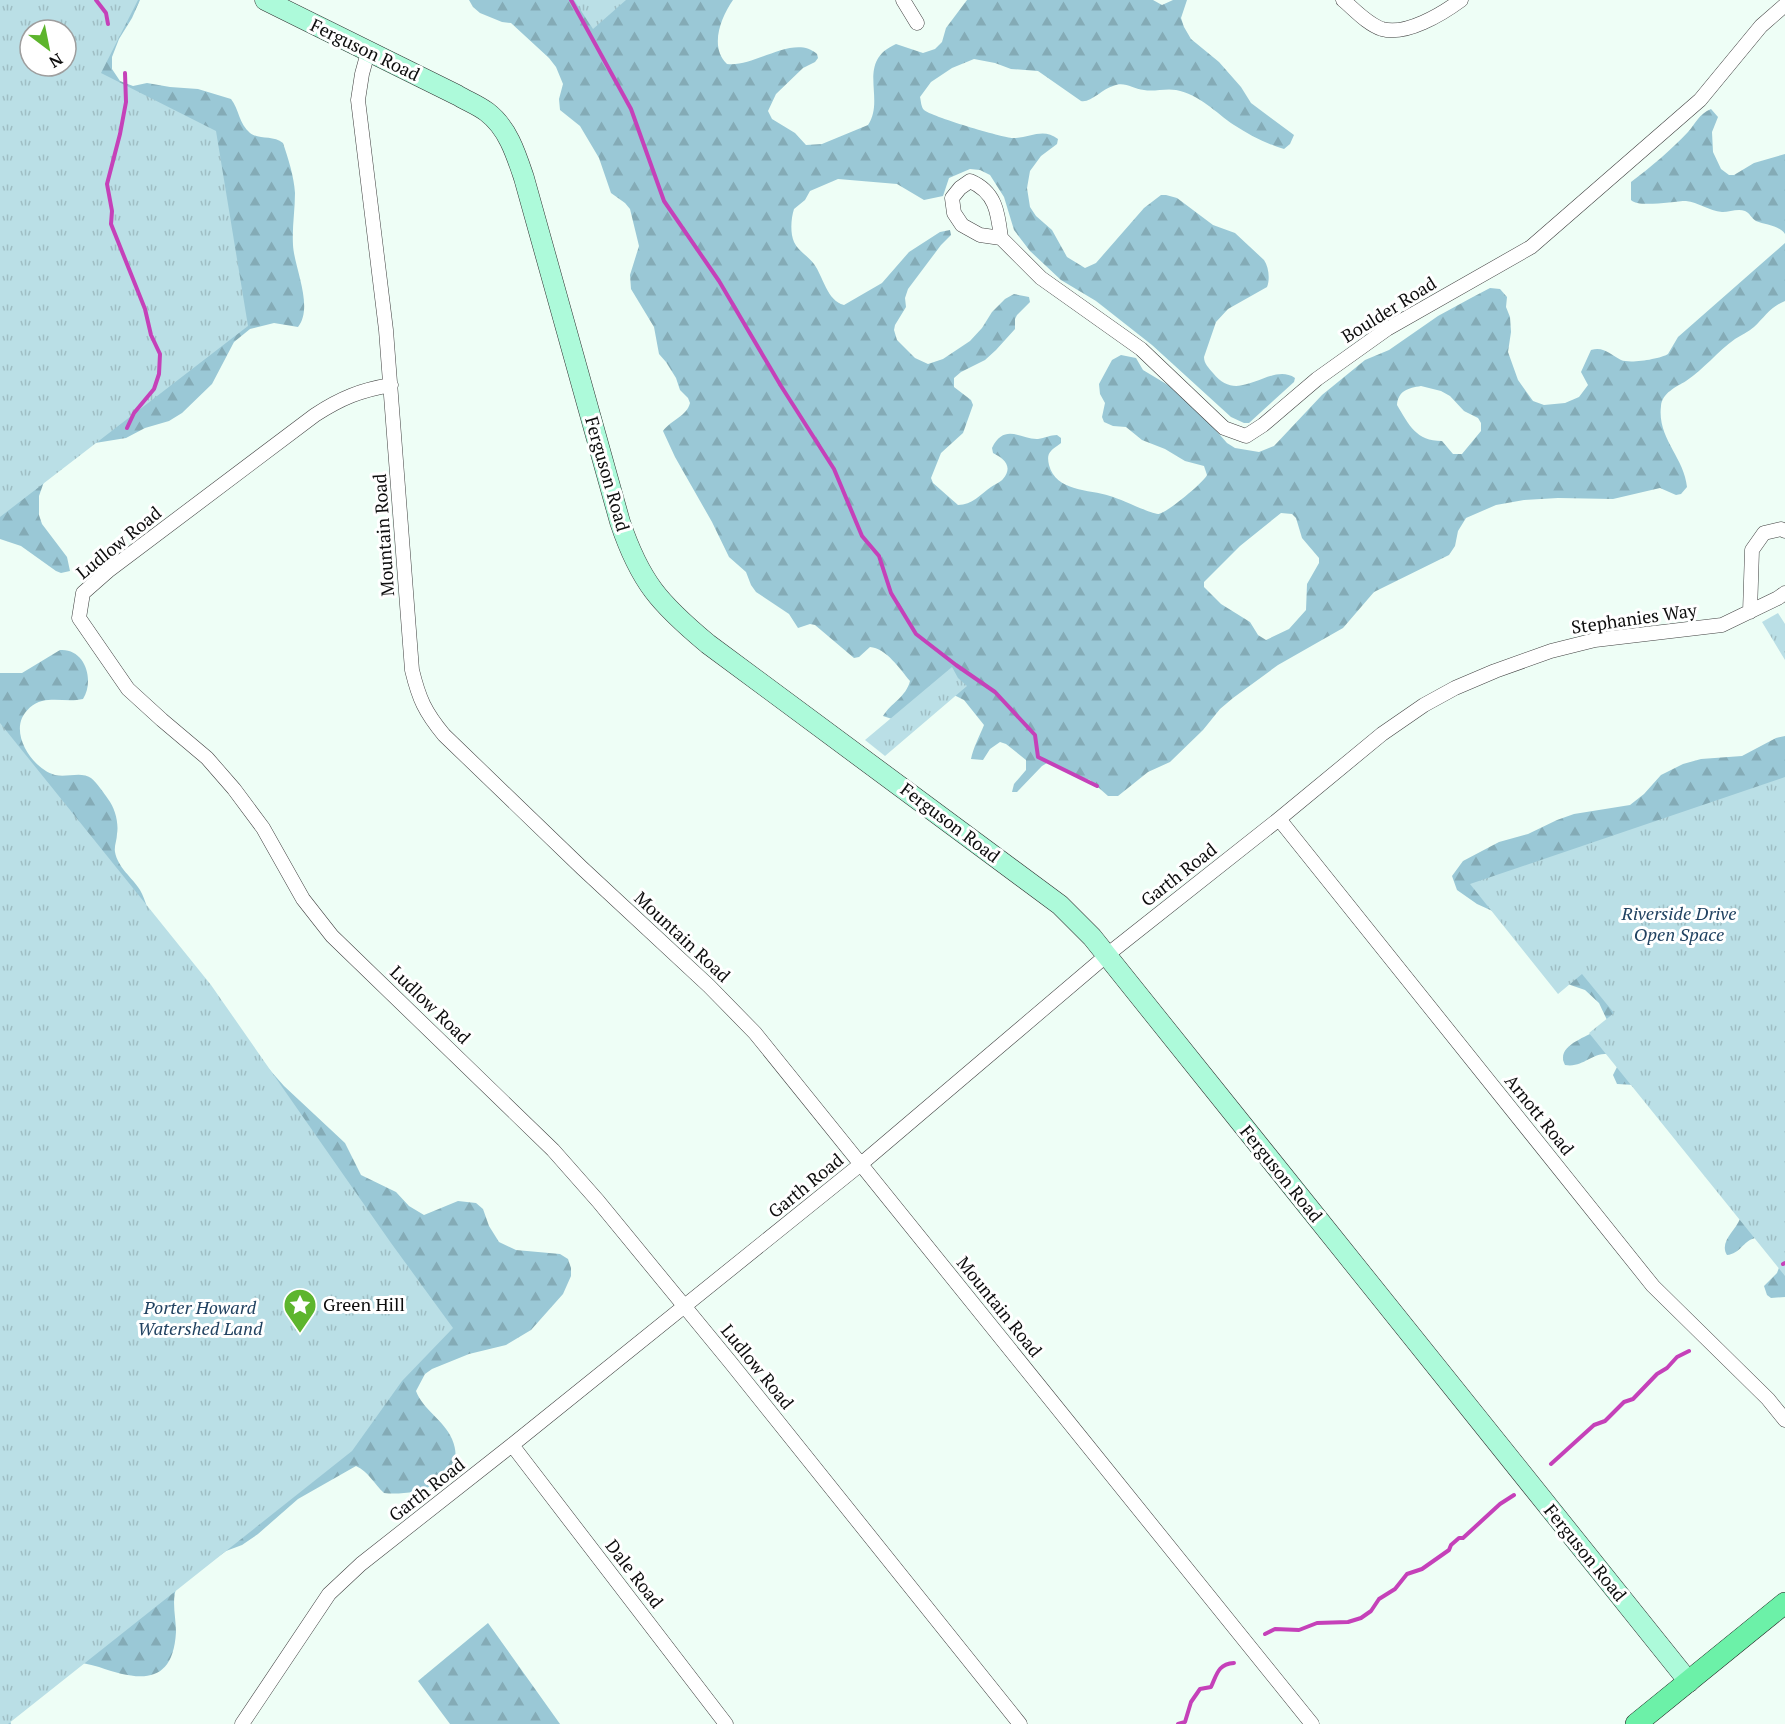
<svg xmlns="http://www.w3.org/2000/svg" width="1785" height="1724" viewBox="0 0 1785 1724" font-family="'PT Serif',serif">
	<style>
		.forest { fill: url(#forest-firs); fill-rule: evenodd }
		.park { fill: url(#park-tufts); fill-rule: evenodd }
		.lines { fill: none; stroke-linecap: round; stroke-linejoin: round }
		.stream { stroke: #c541b9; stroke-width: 4 }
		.street-casing { stroke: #404040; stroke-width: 15 }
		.secondary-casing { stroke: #2f2f2f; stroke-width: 21 }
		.primary-casing { stroke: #1e1e1e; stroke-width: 22 }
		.street { stroke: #fff; stroke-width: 14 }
		.secondary { stroke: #adfada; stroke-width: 20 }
		.primary { stroke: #6cf1a8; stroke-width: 21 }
		.labels { text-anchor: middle; stroke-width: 6; stroke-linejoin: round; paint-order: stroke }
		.street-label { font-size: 18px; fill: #0d0d0d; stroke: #fff }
		.park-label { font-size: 18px; font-style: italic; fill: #214261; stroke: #fff }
		.poi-label { font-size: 18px; fill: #0d0d0d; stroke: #fff; text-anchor: start }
	</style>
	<defs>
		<pattern id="forest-firs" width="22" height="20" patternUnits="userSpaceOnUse" patternTransform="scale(1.5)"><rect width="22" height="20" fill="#9ac8d6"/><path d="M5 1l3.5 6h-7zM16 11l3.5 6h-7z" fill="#84abb6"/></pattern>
		<pattern id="park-tufts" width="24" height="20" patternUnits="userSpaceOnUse" patternTransform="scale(1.5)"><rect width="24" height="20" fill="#badfe6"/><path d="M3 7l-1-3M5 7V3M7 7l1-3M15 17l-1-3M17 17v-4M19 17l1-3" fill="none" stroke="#9fbec4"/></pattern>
	</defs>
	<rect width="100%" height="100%" fill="#eefef6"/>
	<path class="forest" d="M 0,0 L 140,0 L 132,18 L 119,39 L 112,57 L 112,69 L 120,81 L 133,86 L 147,83 L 170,87 L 198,89 L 231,99 C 239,109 239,124 250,133 C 259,140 273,135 283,143 C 288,158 294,176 295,193 C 295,210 292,227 293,245 C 294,267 314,307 298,327 L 274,323 L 250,329 L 234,342 L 212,384 L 182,413 L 169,421 L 145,428 L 126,438 L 89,444 L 47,473 L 39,496 L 39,515 L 42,524 L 67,557 L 70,571 L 61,573 L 56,571 L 21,546 L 0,539 ZM 30,30 L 66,30 L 66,66 L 30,66 Z
		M 469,0 L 733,0 C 721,17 709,47 727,64 C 754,68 794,33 817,54 L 818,58 L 815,62 L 803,68 L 776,94 L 768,111 L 772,119 L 795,133 L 806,145 L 822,144 L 868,125 C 886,99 855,62 896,44 L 923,53 L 935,49 L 942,42 L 946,28 L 967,0 L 1153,0 L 1162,5 L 1173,0 L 1187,0 L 1181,18 L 1184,27 L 1191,39 L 1219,62 L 1241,87 L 1251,103 L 1294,135 L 1290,144 L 1284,149 C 1267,144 1249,135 1234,125 C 1216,113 1199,94 1176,90 C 1165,88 1154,92 1144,90 C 1132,89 1125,81 1113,86 C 1102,89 1091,103 1081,101 L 1038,71 L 1011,69 L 995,63 L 974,59 L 952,68 L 931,82 L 920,97 C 921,101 921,107 924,110 C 930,116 1003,138 1013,138 C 1030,138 1043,127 1058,139 L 1057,144 L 1041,156 L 1030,171 L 1027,188 L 1030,207 L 1036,216 L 1052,230 L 1067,257 L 1085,268 L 1096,263 L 1144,208 L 1161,195 L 1166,195 L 1177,198 L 1213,225 L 1235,233 L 1264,260 C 1269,267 1270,280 1267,287 L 1228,309 L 1216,322 L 1204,357 C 1204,364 1209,368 1213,373 C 1239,407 1270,361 1295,378 L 1294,382 L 1249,423 L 1244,423 L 1231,417 L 1152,345 L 1096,301 L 1061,280 L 1030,251 L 1014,230 L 1004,197 L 990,175 L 980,170 L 970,169 L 949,178 L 943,196 L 924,200 L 897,184 L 838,179 L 810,191 L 805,200 L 794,209 C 791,218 790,233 794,242 C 798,251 808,256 814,264 C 823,276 827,301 844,305 L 882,283 L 909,252 L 940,232 L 950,230 L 951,235 L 941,245 L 908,289 L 905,298 L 906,307 L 895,325 L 894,330 L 897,340 L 915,358 L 928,364 L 943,359 L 970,341 L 982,328 L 992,312 L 1005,299 L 1014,294 L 1029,297 L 1030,302 L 1017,315 L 1015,319 L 1015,329 L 996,350 L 985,360 L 961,372 L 954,378 L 954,387 L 971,400 L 973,405 L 963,433 L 941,453 L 931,478 L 933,483 L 958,505 C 972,505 981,494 991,487 C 995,484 1001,482 1003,479 C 1014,466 1003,458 993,453 L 992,448 C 1005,422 1021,440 1038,439 C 1045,438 1050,435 1057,435 L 1061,438 L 1061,443 C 1058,446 1053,448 1051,451 C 1047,455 1048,460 1049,465 C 1056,492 1089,489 1110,496 C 1121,499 1149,513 1158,514 C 1166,514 1204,482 1207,475 L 1204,466 L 1185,461 L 1165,449 L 1142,440 L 1126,427 L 1113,426 L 1104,422 L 1102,417 L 1105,403 L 1100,394 L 1099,384 L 1112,360 L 1121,355 L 1136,358 L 1143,370 L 1173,388 L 1206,419 L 1227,443 L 1235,448 L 1259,452 L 1274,446 L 1322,395 L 1365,360 L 1389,350 L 1438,316 L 1471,298 L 1490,288 L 1500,289 L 1507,297 L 1506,307 L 1510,317 L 1511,332 L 1508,352 L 1518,380 L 1533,401 L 1544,405 L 1565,403 L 1579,397 L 1588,385 L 1581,372 L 1591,350 C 1604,346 1611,355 1621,360 C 1630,364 1660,359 1668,354 L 1678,337 L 1785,243 L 1785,301 C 1770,307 1765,317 1754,327 C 1748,332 1741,335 1735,339 C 1717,352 1704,369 1686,381 C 1676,387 1662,393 1661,406 C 1657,438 1684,457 1687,487 L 1681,494 L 1676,495 L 1660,488 L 1613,499 L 1558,498 L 1524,500 L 1496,505 L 1466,518 L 1458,531 L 1455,546 L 1449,555 L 1374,592 L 1343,628 L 1278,665 L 1233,698 L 1220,709 L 1203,730 L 1170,762 L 1148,772 L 1118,796 L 1108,796 L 1090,780 L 1068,773 L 1052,764 L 1047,763 L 1042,766 L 1017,792 L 1012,792 L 1014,784 L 1026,770 L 1026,760 L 1006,744 L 1000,742 L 990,749 L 983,760 L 971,759 C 973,748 980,735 984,725 L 964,700 L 952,694 L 898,721 L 883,716 C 891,703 906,697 910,681 C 900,669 886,648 870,647 L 859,657 L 854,658 L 815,625 L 810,624 L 798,628 L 789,614 L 756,592 L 751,585 L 746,572 L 729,557 L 712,522 L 675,457 L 663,431 C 671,420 687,416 690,403 L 688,398 L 680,390 L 676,378 L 666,362 L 659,354 L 654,327 L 631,289 L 630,275 L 639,246 L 630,209 L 625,203 L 611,193 L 599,158 L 580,126 L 560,110 L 559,99 L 563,84 L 556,67 L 549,58 L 511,23 L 502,22 L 480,13 L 473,7 ZM 1421,386 L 1441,391 L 1450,396 L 1464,411 L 1478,418 L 1481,423 L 1481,431 L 1462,454 L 1453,454 L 1442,441 C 1416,441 1409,425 1397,405 C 1398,391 1408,388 1421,386 ZM 1281,513 L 1292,514 L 1296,518 L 1302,538 L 1319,558 L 1319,563 L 1307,584 L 1306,610 L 1289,629 L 1266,640 L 1258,635 L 1250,622 L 1221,604 L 1204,587 L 1204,582 L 1240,546 Z
		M 1711,109 L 1718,117 L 1712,132 L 1713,152 L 1721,169 L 1729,175 L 1734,175 L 1754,163 L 1785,154 L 1785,234 C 1779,225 1765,225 1756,221 C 1751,218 1750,213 1745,211 C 1738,208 1730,212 1722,212 C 1709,211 1698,202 1686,201 C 1674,201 1638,208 1631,200 L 1631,182 C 1651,167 1671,150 1688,132 C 1696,123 1699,114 1711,109 Z
		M 60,650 C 85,648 95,680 83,699 C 70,702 55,698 42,701 C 33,703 26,710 22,718 C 13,739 34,769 55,775 C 66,778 81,771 91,778 C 97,783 104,793 108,799 C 115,808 119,823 117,834 C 117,840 114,846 115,852 C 118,868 132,877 140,890 C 143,895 145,901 147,907 L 238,1034 L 284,1086 L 345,1143 L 361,1175 L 396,1192 L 409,1206 L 424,1215 L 458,1201 L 476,1203 L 483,1209 L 489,1226 L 499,1242 L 516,1250 L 560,1254 L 568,1259 L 571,1268 L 571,1276 L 563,1294 L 531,1330 L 506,1345 L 469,1354 L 432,1369 L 425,1374 L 416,1391 C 423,1410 444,1420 452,1439 C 470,1481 415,1497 384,1493 C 374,1484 369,1472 356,1466 L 298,1499 L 258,1534 L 242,1545 L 226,1551 L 177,1586 C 171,1601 176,1616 176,1632 C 173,1686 139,1681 99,1667 C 89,1664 78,1662 68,1660 L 9,1717 L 11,1724 L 0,1724 L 0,673 L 22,673 Z
		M 1785,736 L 1785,1297 L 1771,1298 L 1767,1295 L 1764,1286 L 1777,1273 L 1780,1265 L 1755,1238 C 1743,1241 1740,1254 1727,1255 C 1719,1242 1735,1231 1740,1219 L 1635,1085 L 1617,1084 L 1613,1075 L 1617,1067 L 1611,1054 C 1590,1052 1585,1068 1565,1065 C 1555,1046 1585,1038 1597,1030 C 1601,1028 1604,1023 1607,1020 L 1599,1003 L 1585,990 L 1556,980 L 1499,914 L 1477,904 L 1457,890 L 1452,876 L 1463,861 L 1499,842 L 1528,834 L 1557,820 L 1574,814 L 1630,805 L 1644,794 L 1661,775 L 1683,764 L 1701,759 L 1742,756 L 1776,738 Z
		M 488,1623 L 560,1724 L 450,1724 L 418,1681 Z"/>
	<path class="park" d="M 0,0 L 138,0 L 101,73 L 216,131 L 248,326 L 0,517 ZM 30,30 L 66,30 L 66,66 L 30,66 Z
		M 574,0 L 626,0 L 593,29 Z
		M 1778,613 L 1785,624 L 1785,660 L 1762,622 Z
		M 952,667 L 958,678 L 967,686 L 885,756 L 865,740 Z
		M 0,723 L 211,985 L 391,1243 L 453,1328 L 402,1381 L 352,1451 L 8,1724 L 0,1724 Z
		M 1785,777 L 1785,1276 L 1589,1033 L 1614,1013 L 1582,974 L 1558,994 L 1470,884 Z"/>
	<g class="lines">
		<path class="stream" d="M 96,0 L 106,13 L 108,24
			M 571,0 L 631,109 L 664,201 L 719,281 L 781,386 L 834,469 L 862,536 L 879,556 L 891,593 L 916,634 L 956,665 L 995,692 L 1035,735 L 1038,757 L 1097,786
			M 125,73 L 126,102 L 120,134 L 107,184 L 112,211 L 111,224 L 145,309 L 151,335 L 160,354 L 159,374 L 154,389 L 134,413 L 127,428
			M 1783,1264 L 1785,1263
			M 1551,1464 L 1594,1425 L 1605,1421 L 1624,1402 L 1633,1399 L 1657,1374 L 1667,1368 L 1677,1357 L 1689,1351
			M 1265,1634 L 1275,1629 L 1299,1630 L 1317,1623 L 1348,1622 L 1361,1618 L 1371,1611 L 1379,1599 L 1395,1589 L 1407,1574 L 1422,1569 L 1449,1550 L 1451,1545 L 1459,1538 L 1463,1538 L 1500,1504 L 1514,1495
			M 1178,1724 L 1185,1722 L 1191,1702 L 1200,1689 L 1211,1687 C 1217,1674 1218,1664 1234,1663"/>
		<g class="street-casing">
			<path id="street" d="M 903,0 L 917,23
				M 1343,0 C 1354,9 1367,24 1382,29 C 1406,36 1442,14 1461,0
				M 368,52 L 362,74 L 358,100 L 386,330 L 412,670 C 419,699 425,712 444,735 L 582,868 L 709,986 L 755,1033 L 1312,1724
				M 1001,238 C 998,213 996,192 970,181 L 960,188 L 952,198 L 954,213 L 962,225 L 980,235 L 1001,238 L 1041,278 L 1141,349 L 1224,428 L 1246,436 L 1263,425 L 1317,379 L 1387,329 L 1531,247 L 1700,100 L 1761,26 L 1785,5
				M 391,385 C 361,390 341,398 315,415 L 108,571 L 83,593 L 79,618 L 128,689 L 162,720 L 207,758 L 234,789 L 263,828 L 303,899 L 332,936 L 553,1150 L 598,1201 L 731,1363 L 1020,1724
				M 1750,612 L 1752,550 L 1764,533 L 1781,529 L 1785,531
				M 1279,819 L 1653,1286 L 1768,1399 L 1785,1420
				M 512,1445 L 726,1724
				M 242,1724 L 329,1594 L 361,1564 L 512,1445 L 861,1164 L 1107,955 L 1279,819 L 1382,734 L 1424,705 L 1455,688 L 1495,671 L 1551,651 L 1595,640 L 1722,625 L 1778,598 L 1785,593"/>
		</g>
		<g class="secondary-casing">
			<path id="secondary" d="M 265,0 L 457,95 C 467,101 478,105 487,112 C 508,128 516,154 524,178 L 620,522 C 640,582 660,604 708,644 L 1060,905 L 1092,937 L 1689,1682"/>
		</g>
		<g class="primary-casing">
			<path id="primary" d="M 1636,1724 L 1785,1603"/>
		</g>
		<use href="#street" class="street"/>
		<use href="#secondary" class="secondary"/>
		<use href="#primary" class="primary"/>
	</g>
	<defs>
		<g id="sight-pin" transform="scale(1.725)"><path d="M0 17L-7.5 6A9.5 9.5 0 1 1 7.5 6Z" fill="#5db52d" stroke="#fff"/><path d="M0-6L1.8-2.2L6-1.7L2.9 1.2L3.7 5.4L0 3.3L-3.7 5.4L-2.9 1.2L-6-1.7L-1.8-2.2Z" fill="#fff"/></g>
	</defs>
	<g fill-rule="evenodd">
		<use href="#sight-pin" x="300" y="1305"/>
	</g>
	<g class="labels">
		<g class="street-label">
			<text transform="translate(365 50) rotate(26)" y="6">Ferguson Road</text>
			<text transform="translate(1389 310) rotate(-32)" y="6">Boulder Road</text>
			<text transform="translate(607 474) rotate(74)" y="6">Ferguson Road</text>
			<text transform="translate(384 535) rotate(-94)" y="6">Mountain Road</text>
			<text transform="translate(119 543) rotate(-39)" y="6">Ludlow Road</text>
			<text transform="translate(1634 619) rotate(-8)" y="6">Stephanies Way</text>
			<text transform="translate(950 823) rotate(37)" y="6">Ferguson Road</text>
			<text transform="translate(1179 875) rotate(-38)" y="6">Garth Road</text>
			<text transform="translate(682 937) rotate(43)" y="6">Mountain Road</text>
			<text transform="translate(430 1005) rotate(44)" y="6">Ludlow Road</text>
			<text transform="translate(1539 1115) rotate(51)" y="6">Arnott Road</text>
			<text transform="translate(1281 1174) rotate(51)" y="6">Ferguson Road</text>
			<text transform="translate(806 1186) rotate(-39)" y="6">Garth Road</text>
			<text transform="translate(999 1307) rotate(51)" y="6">Mountain Road</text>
			<text transform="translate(757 1367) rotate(51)" y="6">Ludlow Road</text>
			<text transform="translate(427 1490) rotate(-38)" y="6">Garth Road</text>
			<text transform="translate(1585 1553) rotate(51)" y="6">Ferguson Road</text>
			<text transform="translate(634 1574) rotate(52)" y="6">Dale Road</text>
		</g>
		<g class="park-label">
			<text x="1679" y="920">Riverside Drive<tspan x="1679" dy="21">Open Space</tspan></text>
			<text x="200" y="1314">Porter Howard<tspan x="200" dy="21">Watershed Land</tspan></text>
		</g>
		<g class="poi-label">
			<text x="323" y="1311">Green Hill</text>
		</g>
	</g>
	<g transform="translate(48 48) rotate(148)"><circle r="28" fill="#ffffff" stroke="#9e9e9e" stroke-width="1.5"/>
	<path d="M0-4.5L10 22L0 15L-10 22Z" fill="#5db52d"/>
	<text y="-9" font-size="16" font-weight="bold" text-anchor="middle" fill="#0d0d0d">N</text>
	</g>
</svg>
